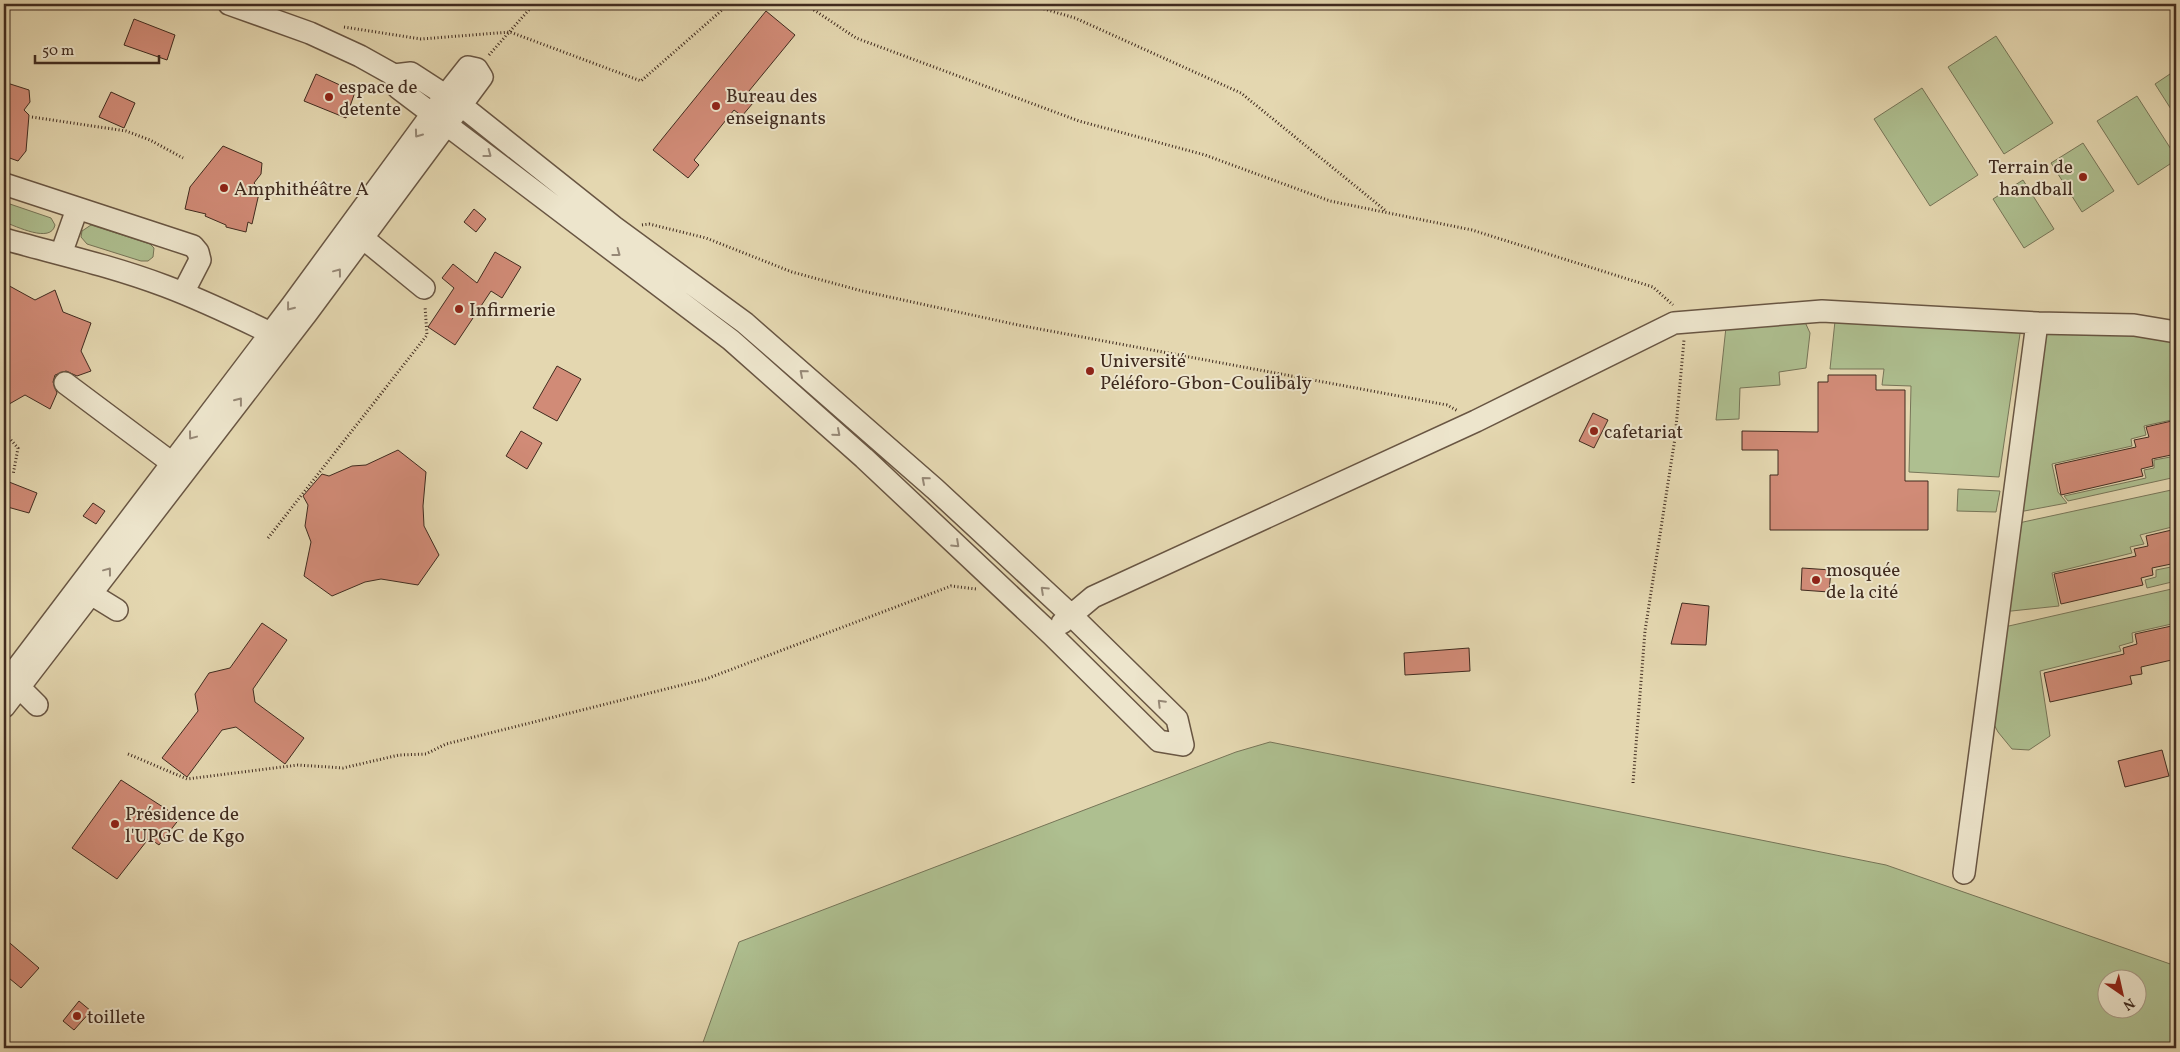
<svg xmlns="http://www.w3.org/2000/svg" width="2180" height="1052" viewBox="0 0 2180 1052" font-family="Vollkorn,serif">
	<style>
		.green { fill: #aebf90; stroke: #777558; fill-rule: evenodd }
		.building { fill: #d18b77; stroke: #402b1f }
		.lines { fill: none; stroke-linecap: round; stroke-linejoin: round }
		.minor-casing { stroke: #695643; stroke-width: 24 }
		.path { stroke: #402b1f; stroke-width: 3; stroke-dasharray: 1 2.5; stroke-linecap: butt }
		.minor { stroke: #ede5cc; stroke-width: 21 }
		.oneway { stroke: #968876 }
		.poi-dot { fill: #8f2418; stroke: #ede5cc; stroke-width: 2 }
		.labels { text-anchor: middle; stroke-width: 4; stroke-linejoin: round; paint-order: stroke }
		.poi-label { font-size: 19px; fill: #402b1f; stroke: #ede5cc; text-anchor: start }
	</style>
	<rect width="100%" height="100%" fill="#e4d7b0"/>
	<filter id="stains"><feTurbulence type="fractalNoise" baseFrequency=".004" numOctaves="4"/><feColorMatrix values="0 0 0 0 .2 0 0 0 0 .09 0 0 0 0 .02 0 0 0 .5 -.17"/></filter>
	<radialGradient id="worn" r=".72"><stop offset=".6" stop-color="#630" stop-opacity="0"/><stop offset="1" stop-color="#630" stop-opacity=".3"/></radialGradient>
	<path class="green" d="M 1996,36 L 2053,123 L 2004,154 L 1948,67 Z
		M 2176,70 L 2176,117 L 2155,84 Z
		M 1922,88 L 1978,175 L 1930,206 L 1874,119 Z
		M 2137,96 L 2176,157 L 2176,160 L 2138,185 L 2097,121 Z
		M 2083,143 L 2114,191 L 2082,212 L 2051,163 Z
		M 2023,180 L 2054,229 L 2024,248 L 1993,199 Z
		M 4,202 L 51,218 L 55,225 C 51,244 16,226 4,222 Z
		M 91,225 L 150,244 L 154,248 L 153,257 L 148,261 L 141,261 L 87,244 L 81,237 L 82,231 Z
		M 1835,321 L 2021,327 L 1999,477 L 1909,472 L 1911,386 L 1882,385 L 1884,369 L 1830,369 Z
		M 1805,322 L 1810,333 L 1806,368 L 1779,372 L 1780,385 L 1740,388 L 1739,419 L 1716,420 L 1726,327 Z
		M 2046,330 L 2176,338 L 2176,419 L 2144,426 L 2146,435 L 2131,439 L 2132,446 L 2052,464 L 2058,492 L 2067,503 L 2019,512 Z
		M 2176,456 L 2176,477 L 2068,501 L 2064,496 L 2146,478 L 2144,470 L 2154,468 L 2154,460 Z
		M 1958,489 L 2000,491 L 1996,512 L 1957,511 Z
		M 2176,489 L 2176,526 L 2140,535 L 2144,544 L 2130,547 L 2132,553 L 2052,573 L 2059,606 L 2002,612 L 2014,524 Z
		M 2176,566 L 2176,581 L 2147,588 L 2145,580 L 2156,577 L 2156,570 Z
		M 2176,588 L 2176,623 L 2132,633 L 2133,642 L 2119,646 L 2121,651 L 2040,671 L 2050,736 L 2029,750 L 2012,749 L 1998,732 L 1989,715 L 2000,628 Z
		M 1270,742 L 1886,865 L 2176,966 L 2176,1048 L 701,1048 L 739,942 L 1236,752 ZM 2108,980 L 2138,980 L 2138,1010 L 2108,1010 Z"/>
	<path class="building" d="M 766,11 L 795,35 L 749,91 L 758,97 L 742,116 L 734,110 L 694,160 L 699,165 L 688,178 L 653,150 Z
		M 134,19 L 175,35 L 167,60 L 124,45 Z
		M 316,74 L 355,92 L 346,118 L 304,101 Z
		M 4,82 L 29,90 L 30,102 L 24,110 L 29,115 L 26,151 L 18,161 L 4,156 Z
		M 111,92 L 135,103 L 124,128 L 99,117 Z
		M 223,146 L 262,163 L 261,174 L 254,183 L 260,189 L 252,224 L 248,222 L 246,232 L 226,227 L 226,225 L 205,216 L 206,214 L 185,209 L 190,187 Z
		M 474,209 L 486,219 L 476,232 L 464,222 Z
		M 495,252 L 521,267 L 502,298 L 491,291 L 455,345 L 428,327 L 454,288 L 442,278 L 453,264 L 477,283 Z
		M 4,283 L 35,300 L 55,290 L 63,312 L 91,323 L 81,351 L 91,371 L 77,376 L 66,371 L 55,375 L 53,382 L 57,393 L 50,409 L 25,395 L 4,407 Z
		M 557,366 L 581,379 L 557,421 L 533,408 Z
		M 1828,375 L 1876,375 L 1876,390 L 1905,390 L 1905,481 L 1928,481 L 1928,530 L 1770,530 L 1770,475 L 1778,475 L 1778,450 L 1742,450 L 1742,431 L 1818,432 L 1818,382 L 1828,382 Z
		M 1593,413 L 1608,420 L 1594,448 L 1579,441 Z
		M 2176,420 L 2176,454 L 2152,459 L 2153,466 L 2141,469 L 2143,476 L 2061,495 L 2055,465 L 2136,447 L 2134,440 L 2149,437 L 2146,427 Z
		M 521,431 L 542,443 L 527,469 L 506,456 Z
		M 398,450 L 426,472 L 423,506 L 424,526 L 439,555 L 418,585 L 381,579 L 365,582 L 332,596 L 304,576 L 311,542 L 305,526 L 308,505 L 303,496 L 322,474 L 329,476 L 352,466 L 366,465 Z
		M 4,480 L 37,493 L 29,513 L 4,506 Z
		M 93,503 L 105,511 L 96,524 L 83,516 Z
		M 2176,529 L 2176,563 L 2152,568 L 2153,575 L 2141,578 L 2143,585 L 2061,604 L 2054,574 L 2136,556 L 2134,549 L 2148,546 L 2146,536 Z
		M 1802,568 L 1831,570 L 1829,592 L 1801,590 Z
		M 1682,603 L 1709,606 L 1706,645 L 1671,644 Z
		M 262,623 L 287,640 L 253,689 L 255,702 L 304,738 L 285,764 L 236,727 L 222,730 L 187,777 L 162,758 L 198,711 L 195,694 L 209,673 L 230,668 Z
		M 2176,625 L 2176,659 L 2141,667 L 2142,674 L 2130,676 L 2132,684 L 2050,702 L 2044,673 L 2124,654 L 2123,648 L 2137,644 L 2135,634 Z
		M 1469,648 L 1470,671 L 1405,675 L 1404,653 Z
		M 2162,750 L 2169,776 L 2125,787 L 2118,761 Z
		M 121,780 L 180,818 L 159,845 L 149,838 L 117,879 L 72,848 Z
		M 4,938 L 39,968 L 21,988 L 4,974 Z
		M 79,1001 L 91,1011 L 74,1030 L 63,1021 Z"/>
	<g class="lines">
		<g class="minor-casing">
			<path id="minor" d="M 229,4 L 310,33 L 360,56 L 394,75 L 398,88 L 731,340 L 864,458 L 1051,634 L 1159,741 L 1183,745 L 1177,719 L 1071,615 L 935,489 L 745,323 L 614,227 L 462,106 L 411,73 L 394,75
				M 4,184 L 193,246 L 198,252 L 200,260 L 183,293
				M 4,239 C 58,254 112,266 165,286 C 205,301 244,320 283,339
				M 364,239 L 424,288
				M 61,254 L 77,209
				M 65,383 L 172,463
				M 91,594 L 117,610
				M 1062,623 L 1093,597 L 1476,421 L 1674,323 L 1822,311 L 2037,323 L 2134,325 L 2176,332
				M 4,685 L 292,305 L 445,96 L 468,67 L 477,69 L 482,77 L 307,313 L 4,707
				M 19,687 L 37,705
				M 1964,873 L 2037,323"/>
		</g>
		<path class="path" d="M 805,4 L 856,38 L 1079,121 L 1205,155 L 1330,201 L 1472,230 L 1653,287 L 1673,305
			M 1027,4 L 1075,18 L 1241,93 L 1386,211
			M 344,27 L 421,39 L 510,32 L 641,81 L 729,4
			M 489,55 L 534,4
			M 32,117 L 126,131 L 150,140 L 183,158
			M 642,225 L 649,224 L 706,238 L 792,272 L 862,291 L 1018,325 L 1447,405 L 1458,411
			M 4,432 L 18,448 L 13,475
			M 268,538 L 427,335 L 425,306
			M 128,754 L 187,779 L 298,765 L 343,768 L 399,755 L 426,754 L 446,744 L 706,679 L 951,586 L 976,589
			M 1633,783 L 1645,631 L 1675,438 L 1684,340"/>
		<use href="#minor" class="minor"/>
	</g>
	<defs><path id="oneway-chevron" d="M-2-3.5L2.5 0L-2 3.5" fill="none" stroke-width="1.6" stroke-linecap="round" stroke-linejoin="round" transform="scale(1.25)"/></defs>
	<g class="oneway">
		<use href="#oneway-chevron" transform="translate(418 134) rotate(126)"/>
		<use href="#oneway-chevron" transform="translate(488 154) rotate(37)"/>
		<use href="#oneway-chevron" transform="translate(617 253) rotate(37)"/>
		<use href="#oneway-chevron" transform="translate(338 272) rotate(-53)"/>
		<use href="#oneway-chevron" transform="translate(290 307) rotate(128)"/>
		<use href="#oneway-chevron" transform="translate(803 373) rotate(-139)"/>
		<use href="#oneway-chevron" transform="translate(239 401) rotate(-52)"/>
		<use href="#oneway-chevron" transform="translate(837 433) rotate(41)"/>
		<use href="#oneway-chevron" transform="translate(192 436) rotate(127)"/>
		<use href="#oneway-chevron" transform="translate(925 480) rotate(-139)"/>
		<use href="#oneway-chevron" transform="translate(956 544) rotate(43)"/>
		<use href="#oneway-chevron" transform="translate(108 571) rotate(-53)"/>
		<use href="#oneway-chevron" transform="translate(1044 590) rotate(-137)"/>
		<use href="#oneway-chevron" transform="translate(1161 703) rotate(-135)"/>
	</g>
	<g class="poi-dot">
		<circle cx="329" cy="97" r="5"/>
		<circle cx="716" cy="106" r="5"/>
		<circle cx="2083" cy="177" r="5"/>
		<circle cx="224" cy="188" r="5"/>
		<circle cx="459" cy="309" r="5"/>
		<circle cx="1090" cy="371" r="5"/>
		<circle cx="1594" cy="431" r="5"/>
		<circle cx="1816" cy="580" r="5"/>
		<circle cx="115" cy="824" r="5"/>
		<circle cx="77" cy="1016" r="5"/>
	</g>
	<g class="labels">
		<g class="poi-label">
			<text x="339" y="93">espace de<tspan x="339" dy="22">detente</tspan></text>
			<text x="726" y="102">Bureau des<tspan x="726" dy="22">enseignants</tspan></text>
			<text x="2073" y="173" text-anchor="end">Terrain de<tspan x="2073" dy="22">handball</tspan></text>
			<text x="234" y="195">Amphithéâtre A</text>
			<text x="469" y="316">Infirmerie</text>
			<text x="1100" y="367">Université<tspan x="1100" dy="22">Péléforo-Gbon-Coulibaly</tspan></text>
			<text x="1604" y="438">cafetariat</text>
			<text x="1826" y="576">mosquée<tspan x="1826" dy="22">de la cité</tspan></text>
			<text x="125" y="820">Présidence de<tspan x="125" dy="22">l'UPGC de Kgo</tspan></text>
			<text x="87" y="1023">toillete</text>
		</g>
	</g>
	<rect width="2180" height="1052" fill="none" stroke="#e4d7b0" stroke-width="20"/>
	<rect x="5" y="5" width="2170" height="1042" fill="none" stroke="#402b1f" stroke-width="2.5"/>
	<rect x="10" y="10" width="2160" height="1032" fill="none" stroke="#402b1f"/>
	<g transform="translate(2122 994) rotate(146)"><circle r="24" fill="#ede5cc" stroke="#a89b87"/>
	<path d="M0-4L9 19L0 12L-9 19Z" fill="#8f2418"/>
	<text y="-8" font-size="14" font-weight="bold" text-anchor="middle" fill="#402b1f">N</text>
	</g>
	<path d="M35 55v8h124v-8" fill="none" stroke="#402b1f" stroke-width="2.5"/>
	<text x="42" y="55" font-size="15" fill="#402b1f" stroke="#ede5cc" stroke-width="4" paint-order="stroke">50 m</text>
	<rect width="100%" height="100%" filter="url(#stains)"/>
	<rect width="100%" height="100%" fill="url(#worn)"/>
</svg>
